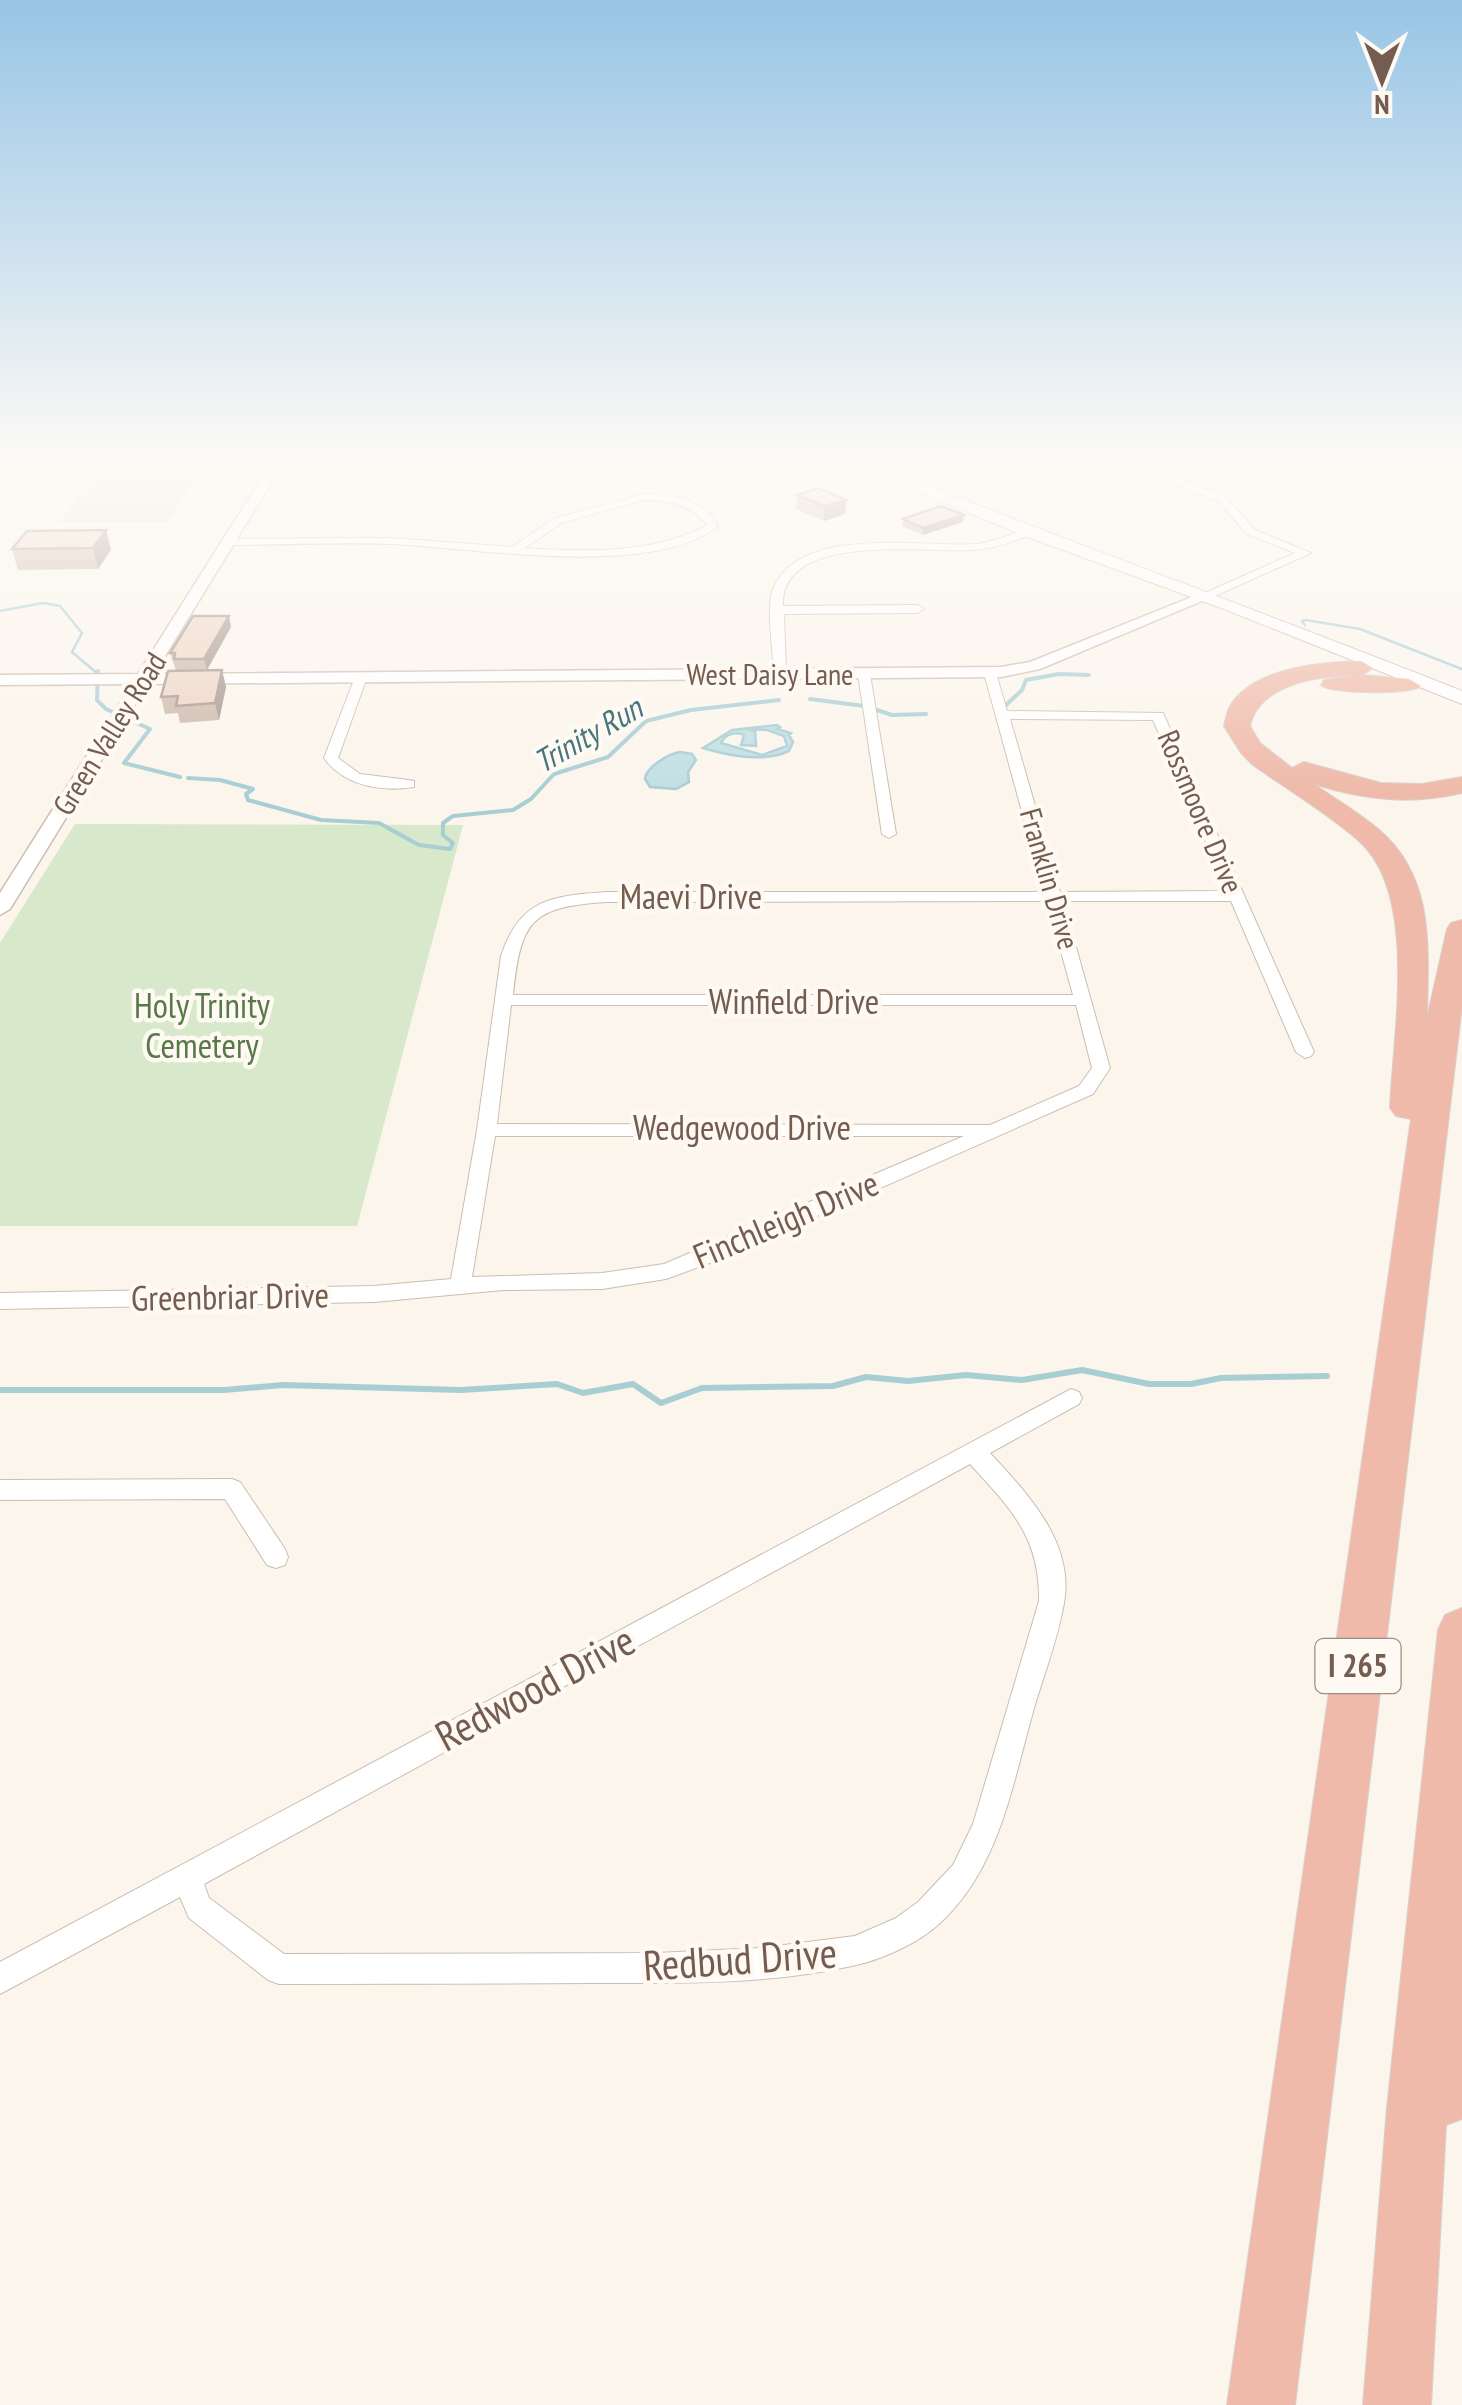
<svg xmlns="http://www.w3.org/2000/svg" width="1462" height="2405" viewBox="0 0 1462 2405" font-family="'PT Sans Narrow',sans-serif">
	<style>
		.green { fill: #d7e8cb }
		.water { fill: #c1dfe3; stroke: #a8ced4; stroke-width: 2.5; fill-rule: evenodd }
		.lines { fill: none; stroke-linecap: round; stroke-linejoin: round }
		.stream-far2 { stroke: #a8ced4; stroke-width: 2.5 }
		.stream-far1 { stroke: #a8ced4; stroke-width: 4 }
		.stream { stroke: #a8ced4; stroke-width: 6 }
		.minor-casing { stroke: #cdbdb2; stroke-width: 2 }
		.tertiary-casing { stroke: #cdbdb2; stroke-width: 3 }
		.secondary-casing { stroke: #cfbeb0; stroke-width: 2 }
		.motorway-casing { stroke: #d8d2ce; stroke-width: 2 }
		.minor { fill: #fff; fill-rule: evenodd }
		.tertiary { fill: #fff; fill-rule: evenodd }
		.secondary { fill: #fff; fill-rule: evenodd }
		.motorway { fill: #efbaa9; fill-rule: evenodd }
		.wall { fill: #cdb7aa }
		.shaded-wall { fill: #a7958b }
		.building { fill: #eed5c6; stroke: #a7958b; stroke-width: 2.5 }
		.labels { text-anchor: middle; stroke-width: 9; stroke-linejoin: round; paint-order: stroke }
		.far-street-label { font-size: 30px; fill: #745d50; stroke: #fef9f2 }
		.far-water-label { font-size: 32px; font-style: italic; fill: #48767f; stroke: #fef9f2 }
		.shield { fill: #fef9f2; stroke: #9d8c81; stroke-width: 2.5 }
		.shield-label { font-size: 32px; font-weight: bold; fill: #745d50 }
		.street-label { font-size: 35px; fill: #745d50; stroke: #fef9f2 }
		.park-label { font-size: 35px; fill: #577849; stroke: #fef9f2 }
		.near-street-label { font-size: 42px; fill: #745d50; stroke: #fef9f2 }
	</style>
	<rect width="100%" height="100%" fill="#fbf5ec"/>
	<path class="green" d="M 108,465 L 207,465 L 166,522 L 59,522 Z
		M 75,824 L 463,825 L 357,1226 L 0,1226 L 0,943 Z"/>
	<path class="water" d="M 777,725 L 780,727 L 777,729 L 791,733 L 789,735 L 793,742 L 789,751 C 763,763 729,756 703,748 L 732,730 ZM 748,729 L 767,730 L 784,736 L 787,746 L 762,755 L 721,743 C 725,734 736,731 744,735 L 741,745 L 756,746 L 755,731 Z
		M 680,752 L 692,754 L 696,760 L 688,772 L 689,782 L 676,789 L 650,787 L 645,779 C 646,767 668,754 680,752 Z"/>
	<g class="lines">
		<path class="stream-far2" d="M 0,611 L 43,603 L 60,606 L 82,633 L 72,652 L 98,674
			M 1305,625 L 1302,621 L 1306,620 L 1360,629 L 1462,669"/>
		<path class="stream-far1" d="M 98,671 L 97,700 L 106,709 L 150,729 L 124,763 L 180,777
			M 810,699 L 864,706
			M 1006,705 L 1022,690 L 1026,680 L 1059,674 L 1089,675
			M 877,710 L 892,715 L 926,714
			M 188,778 L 220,780 L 253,789 L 246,794 L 248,800 L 321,820 L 379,823 L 419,845 L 450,849 L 453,843 L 443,835 L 443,823 L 453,816 L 513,810 L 531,799 L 554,774 L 608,757 L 646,721 L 691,710 L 779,700"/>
		<path class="stream" d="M 0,1390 L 224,1390 L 283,1385 L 461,1390 L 557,1384 L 583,1393 L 633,1384 L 661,1403 L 702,1388 L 833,1386 L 866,1377 L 908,1381 L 966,1375 L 1022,1380 L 1082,1370 L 1149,1384 L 1191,1384 L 1221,1378 L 1327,1376"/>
		<g class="minor-casing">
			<path id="minor" d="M 1159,457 L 1169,457 L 1165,464 L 1176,477 L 1226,497 L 1255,530 L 1311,553 L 1206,600 L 1198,600 L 1198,596 L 1295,553 L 1247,534 L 1218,501 L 1168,481 L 1155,464 Z
				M 1305,457 L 1336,457 L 1417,466 L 1462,462 L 1462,468 L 1417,472 Z
				M 643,494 C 671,494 705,499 718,526 C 652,579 475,548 392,544 C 338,542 284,545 230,545 L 225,542 L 230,539 L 390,538 L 512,547 L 553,519 ZM 643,500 C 667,500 693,504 707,525 C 655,554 584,552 525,548 L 561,523 Z
				M 1028,529 L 1032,530 L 1032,534 C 1013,542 993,549 972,550 C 924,553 780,531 783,606 L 918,605 L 924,609 L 918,613 L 784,614 L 786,674 L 780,678 L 774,674 C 773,652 766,607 773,589 C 800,524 920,548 976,544 C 994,542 1011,534 1028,529 Z
				M 990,669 L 996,673 L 1007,711 L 1163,713 L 1314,1052 L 1311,1056 L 1305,1058 L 1296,1052 L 1231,901 L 1063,901 L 1110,1068 L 1093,1094 L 715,1261 L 666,1279 L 602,1289 L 503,1290 L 374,1302 L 0,1309 L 0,1293 L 374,1286 L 451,1279 L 477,1130 L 501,956 C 520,899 551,896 606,892 L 1044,892 L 984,673 ZM 1010,719 L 1153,720 L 1227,891 L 1060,892 ZM 1047,901 L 1073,995 L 513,995 C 521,921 530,907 606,902 ZM 511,1005 L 1076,1005 L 1092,1068 L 1079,1086 L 990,1125 L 497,1124 ZM 495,1136 L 964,1136 L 664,1264 L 602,1273 L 472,1277 Z
				M 864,670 L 870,674 L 896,834 L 889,838 L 882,834 L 858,674 Z
				M 361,673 L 367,677 L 338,758 L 360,774 L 409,780 L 414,781 L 414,787 C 381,792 344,786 324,758 L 355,677 Z
				M 1071,1389 L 1079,1392 L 1082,1398 L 1079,1404 L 990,1453 C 1027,1493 1075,1543 1064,1603 C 1058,1640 1043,1676 1033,1712 C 1012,1786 999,1869 940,1923 C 919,1943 881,1960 852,1966 C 767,1985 675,1983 589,1983 C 486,1984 382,1984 279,1984 L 268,1980 L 189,1918 L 180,1897 L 0,1994 L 0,1962 ZM 970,1464 C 1011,1509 1040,1537 1039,1601 L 973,1824 L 953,1865 L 918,1902 L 896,1918 L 855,1936 L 761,1948 L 656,1953 L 284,1954 L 209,1898 L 204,1884 Z
				M 232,1479 L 240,1482 L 285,1549 L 288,1557 L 285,1565 L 276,1568 L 267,1565 L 225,1499 L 0,1500 L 0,1480 Z"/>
		</g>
		<g class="tertiary-casing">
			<path id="tertiary" d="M 275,457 L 287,457 L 154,674 L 1001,667 L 1030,662 L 1197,595 L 1209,598 L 1040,669 L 1001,677 L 148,684 L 10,909 L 0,915 L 0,893 L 132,684 L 0,685 L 0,675 L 138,674 Z"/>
		</g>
		<g class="secondary-casing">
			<path id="secondary" d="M 836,457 L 856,457 C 1057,538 1261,611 1462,691 L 1462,704 L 1224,609 L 1022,535 Z"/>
		</g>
		<g class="motorway-casing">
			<path id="motorway" d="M 1361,661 L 1373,668 L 1362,675 L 1409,679 L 1421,686 C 1412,695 1329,694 1321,685 L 1324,680 L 1357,675 C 1319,676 1260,683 1250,726 L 1260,743 L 1292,768 L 1304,762 L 1381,783 L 1422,784 L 1462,777 L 1462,793 C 1411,805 1364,800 1314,784 C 1335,799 1358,812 1378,829 C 1436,877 1428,950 1427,1018 L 1447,929 L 1451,923 L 1462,920 L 1462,1006 L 1295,2405 L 1227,2405 L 1411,1119 L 1396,1116 L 1390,1108 C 1393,1034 1419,894 1359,841 C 1327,813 1288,790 1253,765 L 1241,753 L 1224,726 C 1226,719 1227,709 1232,703 C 1257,667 1322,662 1361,661 Z
				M 1462,1608 L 1462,2119 L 1446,2125 L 1431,2405 L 1363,2405 L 1387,2108 L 1438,1630 L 1445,1615 Z"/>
		</g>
		<use href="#minor" class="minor"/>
		<use href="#tertiary" class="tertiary"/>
		<use href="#secondary" class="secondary"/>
		<use href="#motorway" class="motorway"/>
	</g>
	<path class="wall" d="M 797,495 L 846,500 L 845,514 L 824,521 L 796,509 Z
		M 903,519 L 963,522 L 923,535 L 902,526 Z
		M 27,531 L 111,550 L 98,569 L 18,570 L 12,549 Z
		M 231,627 L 207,670 L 176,670 L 170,653 Z
		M 222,670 L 226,687 L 219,720 L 180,723 L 178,713 L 165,714 L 161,697 Z"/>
	<path class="shaded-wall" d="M 846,500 L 845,514 L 824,521 L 824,506 Z
		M 964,515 L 963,522 L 923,535 L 923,528 Z
		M 106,530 L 111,550 L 98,569 L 93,548 Z
		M 229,616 L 231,627 L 207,670 L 204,659 Z
		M 222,670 L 226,687 L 219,720 L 215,703 Z"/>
	<path class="building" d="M 818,488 L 846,500 L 824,506 L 797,495 Z
		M 941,506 L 964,515 L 923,528 L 903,519 Z
		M 106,530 L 93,548 L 12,549 L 27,531 Z
		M 193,616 L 229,616 L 204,659 L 174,659 L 175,653 L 170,653 Z
		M 222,670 L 215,703 L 176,706 L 178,696 L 161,697 L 168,671 Z"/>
	<linearGradient id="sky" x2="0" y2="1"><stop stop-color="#98c5e6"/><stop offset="0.58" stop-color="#fdfaf6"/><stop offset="1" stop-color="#fdfaf6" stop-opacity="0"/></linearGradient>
	<rect width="1462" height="794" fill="url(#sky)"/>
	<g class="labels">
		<g class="far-street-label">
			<text x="770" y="685">West Daisy Lane</text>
			<text transform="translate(110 734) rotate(-58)" y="10">Green Valley Road</text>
			<text transform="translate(1200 812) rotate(67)" y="10">Rossmoore Drive</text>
			<text transform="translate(1049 879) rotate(74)" y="10">Franklin Drive</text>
		</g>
		<g class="far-water-label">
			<text transform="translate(588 735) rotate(-30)" y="11">Trinity Run</text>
		</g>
		<rect class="shield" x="1315.5" y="1639" width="85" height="54" rx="8"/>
		<g class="shield-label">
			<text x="1358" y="1677">I 265</text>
		</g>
		<g class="street-label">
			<text x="691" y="909">Maevi Drive</text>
			<text x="794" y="1014">Winfield Drive</text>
			<text x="742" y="1140">Wedgewood Drive</text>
			<text transform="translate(786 1220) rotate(-23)" y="12">Finchleigh Drive</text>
			<text transform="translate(230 1297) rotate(-1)" y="12">Greenbriar Drive</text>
		</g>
		<g class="park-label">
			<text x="202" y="1018">Holy Trinity<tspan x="202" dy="40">Cemetery</tspan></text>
		</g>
		<g class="near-street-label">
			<text transform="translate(535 1688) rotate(-28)" y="15">Redwood Drive</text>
			<text transform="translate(740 1959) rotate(-4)" y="15">Redbud Drive</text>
		</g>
	</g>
	<g transform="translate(1382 80) rotate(180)" stroke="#fef9f2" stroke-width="8" paint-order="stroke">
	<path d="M0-8L18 38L0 25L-18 38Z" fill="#745d50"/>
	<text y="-15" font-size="28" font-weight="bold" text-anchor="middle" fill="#745d50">N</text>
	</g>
</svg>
